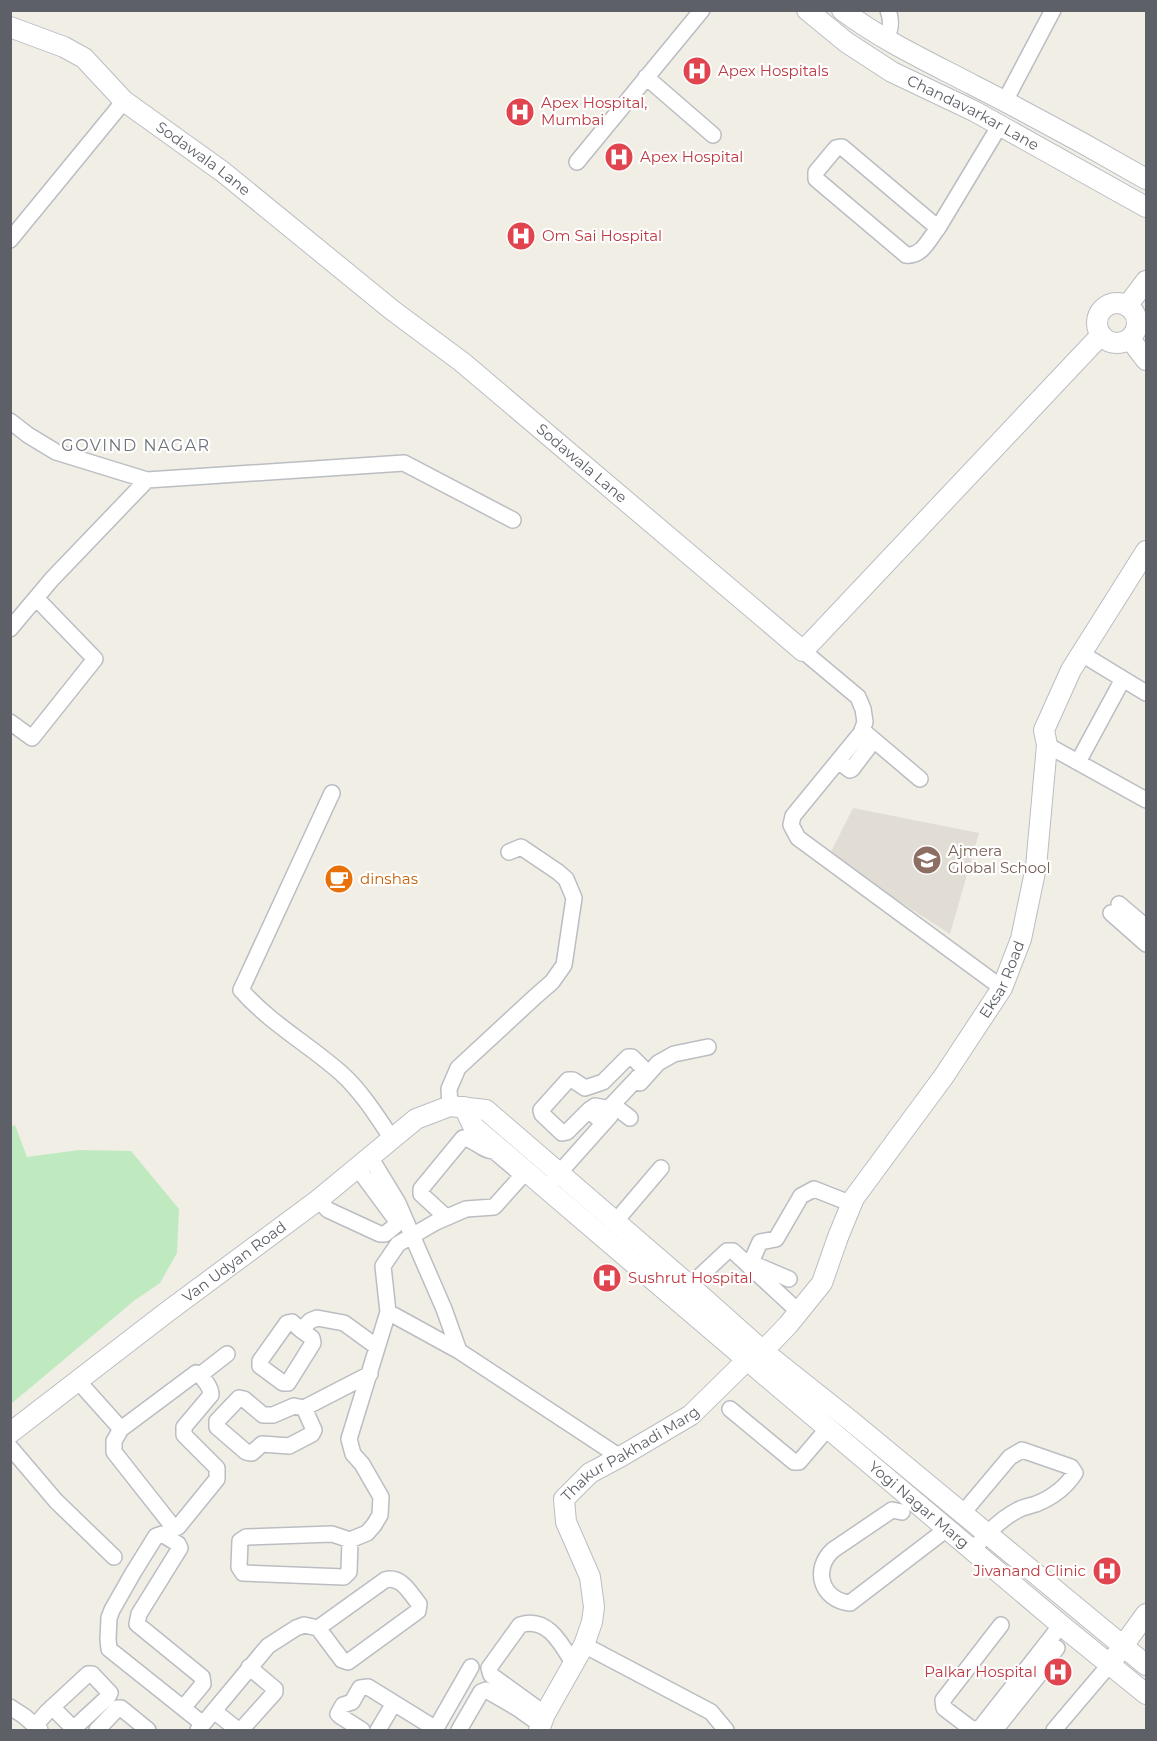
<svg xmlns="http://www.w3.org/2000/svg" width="1157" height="1741" viewBox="0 0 1157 1741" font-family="Montserrat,sans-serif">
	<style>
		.education { fill: #e1ddd4 }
		.green { fill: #bfeac0 }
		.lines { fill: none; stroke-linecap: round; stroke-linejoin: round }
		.minor-casing { stroke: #babdc2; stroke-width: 18 }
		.tertiary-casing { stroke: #babdc2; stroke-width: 22 }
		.minor { stroke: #fff; stroke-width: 15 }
		.tertiary { stroke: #fff; stroke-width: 20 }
		.labels { text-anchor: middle; stroke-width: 4.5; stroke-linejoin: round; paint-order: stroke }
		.health-label { font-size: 15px; fill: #be3a42; stroke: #fff; text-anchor: start }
		.street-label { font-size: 15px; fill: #5d6167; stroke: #fff }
		.education-label { font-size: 15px; fill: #785e54; stroke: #fff; text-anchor: start }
		.food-label { font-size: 15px; fill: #c56008; stroke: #fff; text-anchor: start }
		.neighbourhood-label { font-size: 16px; letter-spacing: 1.5px; fill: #6d7379; stroke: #fff }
	</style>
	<rect width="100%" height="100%" fill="#f1eee5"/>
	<path class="education" d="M 853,808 L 979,833 L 950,934 L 829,856 Z"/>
	<path class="green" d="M 15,1125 L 27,1157 L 79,1150 L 131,1151 L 179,1209 L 177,1253 L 160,1283 L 135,1300 L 11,1404 L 10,1127 Z"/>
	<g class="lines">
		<g class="minor-casing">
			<path id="minor" d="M 886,39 C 891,29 892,21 888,10
				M 646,77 L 713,135
				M 1005,101 L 1053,10
				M 577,162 L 702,10
				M 938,228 C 929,239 922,257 906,255 L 816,179 L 816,172 L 836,148 L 842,147 L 938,228 L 1000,125
				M 10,240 L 124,101
				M 10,421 L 28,435 L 56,452 L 147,480 L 404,463 L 513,520
				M 10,629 L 52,579 L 147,480
				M 803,651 L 858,697 L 863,709 L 865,722 L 861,733 L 793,816 L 791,825 L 798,838 L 1002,988
				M 1082,654 L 1146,693
				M 10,722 L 32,738 L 95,659 L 36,598
				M 862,730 L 920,779
				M 1047,745 L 1146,800
				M 838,761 L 850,770 L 852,769 L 874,740
				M 1078,762 L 1123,679
				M 332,793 L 241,990 C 270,1023 308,1044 341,1073 C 361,1091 377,1116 392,1139
				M 1119,904 L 1146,927
				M 1111,913 L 1146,944
				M 640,1083 L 658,1063 L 674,1054 L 708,1047
				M 450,1106 L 449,1089 L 458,1068 L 537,995 L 552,982 L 564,965 L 574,898 L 566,879 L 558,872 L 521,847 L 509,852
				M 617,1108 L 630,1118
				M 589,1110 L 595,1106 L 606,1108 L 610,1107 L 643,1072 L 643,1068 L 632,1057 L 628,1057 L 603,1082 L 585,1088 L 573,1080 L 568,1080 L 541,1110 L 542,1114 L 562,1133 L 567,1132 L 589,1110 L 603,1123
				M 370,1157 L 398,1203 L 444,1309 L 459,1351
				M 552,1181 L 610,1116
				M 318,1200 L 328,1210 L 380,1234 L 385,1234 L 396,1225 L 396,1220 L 362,1174
				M 615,1222 L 661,1168
				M 789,1279 L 754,1264 L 752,1260 L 760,1242 L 776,1239 L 801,1196 L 814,1189 L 852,1204
				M 682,1293 L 727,1251 L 733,1251 L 799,1312
				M 388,1312 L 383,1266 L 398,1244 L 436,1222 L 466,1209 L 494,1207 L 520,1178 L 520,1173 L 494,1151 C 482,1151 475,1139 463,1138 L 421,1189 L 421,1194 L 446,1217
				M 301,1330 L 312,1338 L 313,1343 L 288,1383 L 283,1383 L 260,1366 L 260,1361 L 287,1323 L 292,1322 L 301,1330 L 310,1321 L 317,1318 L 344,1323 L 377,1347
				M 200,1375 L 227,1354
				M 78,1381 L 121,1429 L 114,1441 L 114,1452 L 170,1523 L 178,1527 L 217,1479 L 217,1468 L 184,1435 L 184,1427 L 211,1395 C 211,1387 203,1377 196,1373 L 121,1429
				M 304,1408 L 314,1430 L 312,1434 L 289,1446 L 262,1444 L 252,1453 L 246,1452 L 217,1427 L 217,1421 L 239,1398 L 244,1399 L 263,1415 L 273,1415 L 294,1406 L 304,1408 L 370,1374
				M 730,1409 L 794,1462 L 799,1462 L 828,1428
				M 10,1447 L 56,1501 L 114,1557
				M 902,1512 L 892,1510 L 833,1550 C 812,1569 821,1600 850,1603 L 948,1528
				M 962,1514 L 1010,1457 L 1022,1450 L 1071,1467 L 1075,1473 C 1066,1487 1051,1498 1036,1504 C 1030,1506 1023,1507 1018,1510 C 1000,1519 985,1535 973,1550
				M 350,1540 L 349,1572 L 344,1577 L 243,1573 L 239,1567 L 240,1541 L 246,1537 L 332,1534 L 350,1540 L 367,1533 L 374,1525 L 380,1515 L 381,1497 L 362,1464 L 353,1454 L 349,1439 L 388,1312 L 459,1351 L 620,1457
				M 1001,1625 L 943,1700 L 944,1708 L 973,1730 L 981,1727 L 1061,1625
				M 584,1645 L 711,1712 L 726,1730
				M 10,1707 L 24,1716 L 40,1730
				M 52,1707 L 74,1729
				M 183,1708 L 203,1684 L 202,1677 L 137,1624 L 139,1614 L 180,1548 L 178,1544 L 162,1534 L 156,1536 L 133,1573 L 112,1610 L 109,1618 L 108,1639 L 109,1649 L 203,1724
				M 214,1711 L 238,1730
				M 545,1714 L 491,1675 L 489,1668 L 520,1625 C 547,1616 561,1643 573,1663
				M 35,1726 L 47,1712 L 88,1674 L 92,1674 L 110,1693 L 108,1697 L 72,1730
				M 97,1730 L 118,1708 L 121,1708 L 148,1730
				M 198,1730 L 268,1646 L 296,1628 L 304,1625 L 318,1628 L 342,1660 L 348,1662 L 418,1611 L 419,1604 C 410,1593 401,1575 385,1580 L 318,1628
				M 241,1730 L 275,1692 L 275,1689 L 249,1667
				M 362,1730 L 340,1716 L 338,1714 L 343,1705 L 352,1702 L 360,1688 L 368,1687 L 436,1729
				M 378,1730 L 394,1703
				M 435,1730 L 471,1667
				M 459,1730 L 481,1692 L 486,1690 L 517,1708 L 541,1725
				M 995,1730 L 1042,1671 L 1045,1663 L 1057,1648
				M 1054,1730 L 1110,1664"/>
		</g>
		<g class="tertiary-casing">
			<g id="tertiary">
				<path id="s1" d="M 807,10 L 846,42 L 892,72 L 974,111 L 1146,207"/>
				<path d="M 842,10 C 883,41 929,62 973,85 C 1032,115 1089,146 1146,179"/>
				<path id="s2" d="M 10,27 L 64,47 L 84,58 L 124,101 L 223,172 L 392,310 L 462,362 L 803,651 L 1101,335"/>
				<circle cx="1117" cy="323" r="20"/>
				<path d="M 1127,306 L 1146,281"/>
				<path d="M 1130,339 L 1146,360"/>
				<path id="s3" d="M 464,1107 L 473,1126 L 747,1360 L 1061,1625 L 1146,1694"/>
				<path id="s4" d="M 10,1433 L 167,1312 L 318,1200 L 416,1119 L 450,1106 L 486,1110 L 689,1285 L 763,1351 L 851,1421 L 1146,1665"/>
				<path d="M 1115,1657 L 1146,1614"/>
				<path id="s5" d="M 539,1730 L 545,1714 L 584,1645 L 592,1622 L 594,1607 L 590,1577 L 566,1522 L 564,1499 L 590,1473 L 620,1457 L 691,1415 L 747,1360 L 763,1351 L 788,1325 L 822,1283 L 838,1237 L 854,1198 L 944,1076 L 1002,988 L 1021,939 L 1036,867 L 1047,745 L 1044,730 L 1071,670 L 1146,551"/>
			</g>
		</g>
		<use href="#minor" class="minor"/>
		<use href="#tertiary" class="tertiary"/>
	</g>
	<defs>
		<g id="hospital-disc" transform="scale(1.5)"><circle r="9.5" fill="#e0444e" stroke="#fff"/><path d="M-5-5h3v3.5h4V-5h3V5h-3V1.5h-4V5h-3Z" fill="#fff"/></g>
		<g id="school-disc" transform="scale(1.5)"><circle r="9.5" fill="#8d6e63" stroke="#fff"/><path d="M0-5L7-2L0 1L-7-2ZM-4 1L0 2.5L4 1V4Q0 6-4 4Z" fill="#fff"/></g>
		<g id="cafe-disc" transform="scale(1.5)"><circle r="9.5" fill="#e8710a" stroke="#fff"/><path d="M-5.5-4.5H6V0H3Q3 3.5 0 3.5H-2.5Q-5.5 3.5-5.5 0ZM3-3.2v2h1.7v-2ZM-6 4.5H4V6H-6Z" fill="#fff"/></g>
	</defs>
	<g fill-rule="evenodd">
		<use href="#hospital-disc" x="697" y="71"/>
		<use href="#hospital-disc" x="520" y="112"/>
		<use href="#hospital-disc" x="619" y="157"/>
		<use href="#hospital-disc" x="521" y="236"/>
		<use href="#school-disc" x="927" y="860"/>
		<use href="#cafe-disc" x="339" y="879"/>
		<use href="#hospital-disc" x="607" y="1278"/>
		<use href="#hospital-disc" x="1107" y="1571"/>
		<use href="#hospital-disc" x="1058" y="1672"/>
	</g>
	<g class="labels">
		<g class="health-label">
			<text x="718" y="76">Apex Hospitals</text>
			<text x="541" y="108">Apex Hospital,<tspan x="541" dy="17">Mumbai</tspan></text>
			<text x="640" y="162">Apex Hospital</text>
			<text x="542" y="241">Om Sai Hospital</text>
			<text x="628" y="1283">Sushrut Hospital</text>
			<text x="1086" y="1576" text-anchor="end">Jivanand Clinic</text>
			<text x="1037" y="1677" text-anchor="end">Palkar Hospital</text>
		</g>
		<g class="street-label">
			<text dy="5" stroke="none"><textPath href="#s1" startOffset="196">Chandavarkar Lane</textPath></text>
			<text dy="5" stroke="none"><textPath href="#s2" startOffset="237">Sodawala Lane</textPath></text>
			<text dy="5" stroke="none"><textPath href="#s2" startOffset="723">Sodawala Lane</textPath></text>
			<text dy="5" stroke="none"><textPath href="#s5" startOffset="945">Eksar Road</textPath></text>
			<text dy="5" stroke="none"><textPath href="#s4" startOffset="282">Van Udyan Road</textPath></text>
			<text dy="5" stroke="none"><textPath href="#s5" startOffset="330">Thakur Pakhadi Marg</textPath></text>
			<text dy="5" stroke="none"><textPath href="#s3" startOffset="606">Yogi Nagar Marg</textPath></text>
		</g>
		<g class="education-label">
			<text x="948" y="856">Ajmera<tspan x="948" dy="17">Global School</tspan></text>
		</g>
		<g class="food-label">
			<text x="360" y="884">dinshas</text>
		</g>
		<g class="neighbourhood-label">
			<text x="136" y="451">GOVIND NAGAR</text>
		</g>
	</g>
	<rect width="1157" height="1741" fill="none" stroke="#5d6167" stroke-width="24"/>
</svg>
